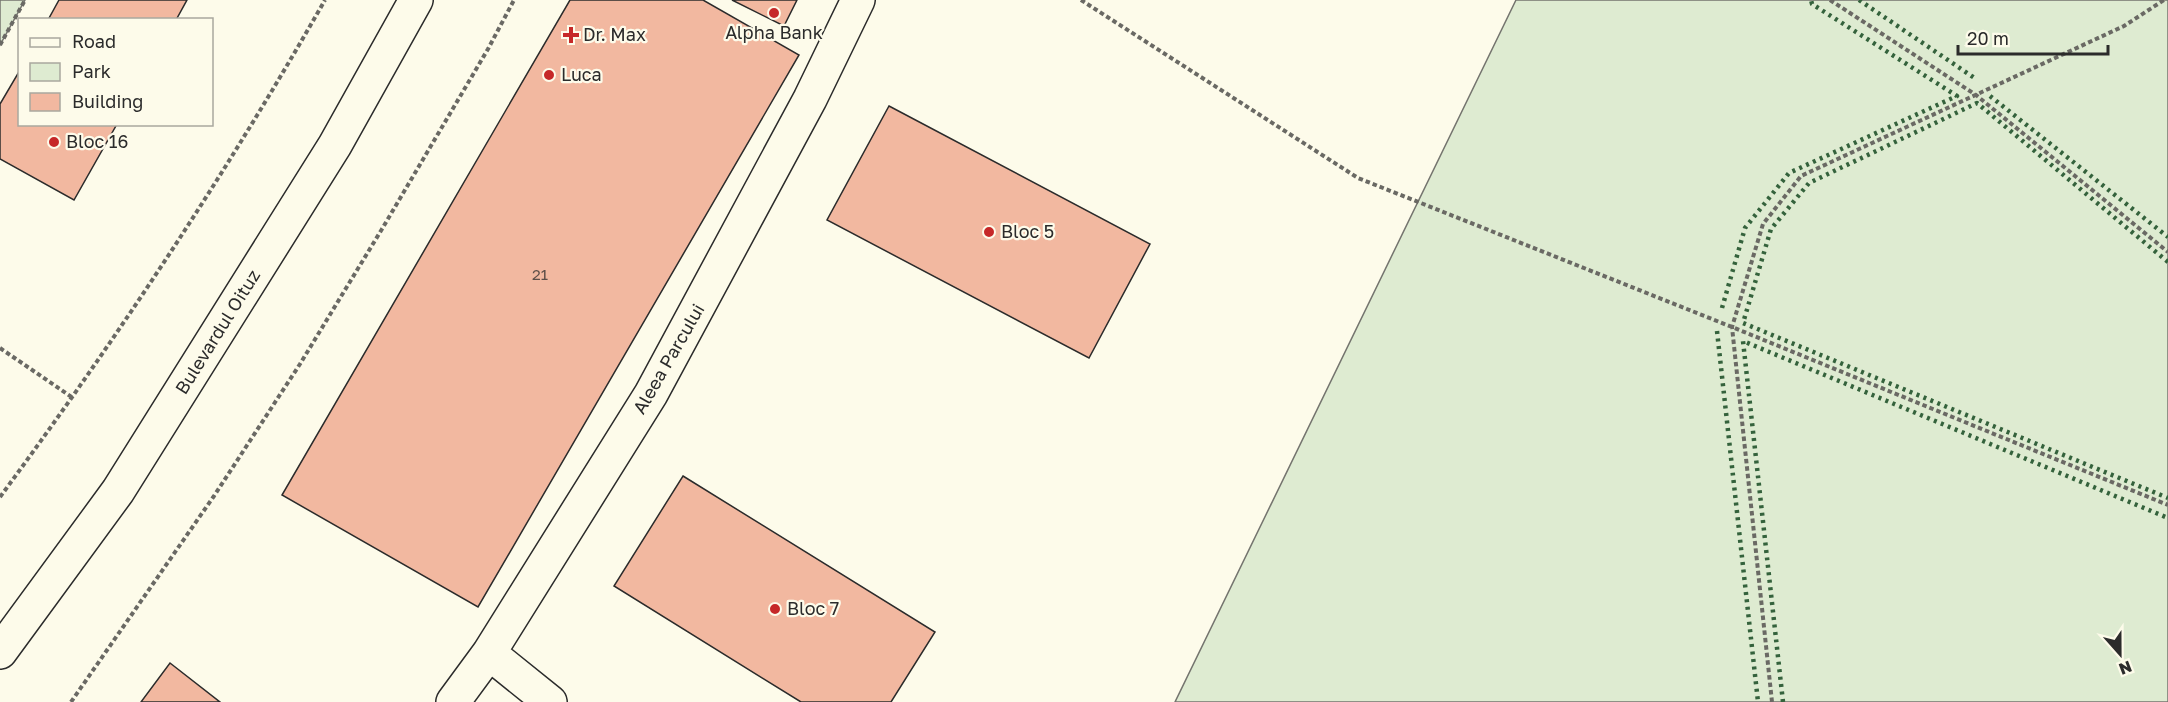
<svg xmlns="http://www.w3.org/2000/svg" width="2168" height="702" viewBox="0 0 2168 702" font-family="'Golos Text',sans-serif">
	<style>
		.green { fill: #deebd1; stroke: #74746e; stroke-width: 1.5 }
		.building { fill: #f2b8a0; stroke: #2b2b2b; stroke-width: 1.5 }
		.lines { fill: none; stroke-linecap: round; stroke-linejoin: round }
		.minor-casing { stroke: #2b2b2b; stroke-width: 36 }
		.major-casing { stroke: #2b2b2b; stroke-width: 36 }
		.path { stroke: #6a6964; stroke-width: 4; stroke-dasharray: 4.5 3; stroke-linecap: butt }
		.minor { stroke: #fdfbea; stroke-width: 33 }
		.major { stroke: #fdfbea; stroke-width: 33 }
		.hedge { stroke: #34623c; stroke-width: 4.5; stroke-dasharray: 3 4.5; stroke-linecap: butt }
		.poi-dot { fill: #c62828; stroke: #fdfbea; stroke-width: 2 }
		.labels { text-anchor: middle; stroke-width: 4.5; stroke-linejoin: round; paint-order: stroke }
		.number-label { font-size: 15px; fill: #5d4e48 }
		.poi-label { font-size: 18px; fill: #2b2b2b; stroke: #fdfbea; text-anchor: start }
		.street-label { font-size: 18px; fill: #2b2b2b; stroke: #fdfbea }
	</style>
	<rect width="100%" height="100%" fill="#fdfbea"/>
	<path class="green" d="M 0,0 L 25,0 L 0,45 Z
		M 1516,0 L 2168,0 L 2168,702 L 1175,702 Z"/>
	<path class="building" d="M 59,0 L 187,0 L 176,20 L 48,20 Z
		M 570,0 L 703,0 L 799,55 L 478,607 L 282,495 Z
		M 732,0 L 797,0 L 784,26 Z
		M 20,70 L 20,124 L 117,124 L 74,200 L 0,159 L 0,104 Z
		M 889,106 L 1150,244 L 1089,358 L 827,220 Z
		M 683,476 L 935,632 L 891,702 L 801,702 L 614,586 Z
		M 170,663 L 220,702 L 141,702 Z"/>
	<g class="lines">
		<g class="minor-casing">
			<path id="minor" d="M 489,653 L 550,702
				M 453,702 L 489,653 L 651,394 L 810,99 L 858,0"/>
		</g>
		<g class="major-casing">
			<path id="major" d="M 0,652 L 118,491 L 335,145 L 416,0"/>
		</g>
		<path class="path" d="M 1081,0 L 1358,178 L 1732,327 L 2168,505
			M 1830,0 L 1976,95 L 2168,252
			M 0,45 L 25,0
			M 0,348 L 73,398
			M 0,497 C 118,337 227,172 325,0
			M 71,702 L 214,496 L 300,364 L 382,229 L 488,49 L 514,0
			M 1772,702 L 1732,327 L 1763,224 L 1801,176 L 2124,26 L 2164,0"/>
		<use href="#minor" class="minor"/>
		<use href="#major" class="major"/>
		<path class="hedge" d="M 1859,0 L 1976,79
			M 1990,96 L 2168,237
			M 2168,262 L 1977,103 L 1809,183 L 1771,229 L 1743,323 L 2168,498
			M 1722,308 L 1745,228 L 1789,173 L 1957,96 L 1812,4 L 1811,0
			M 1717,331 L 1758,702
			M 1783,702 L 1743,341 L 2168,518"/>
	</g>
	<g class="poi-dot">
		<circle cx="774" cy="13" r="6"/>
		<path d="M568 26h6v6h6v6h-6v6h-6v-6h-6v-6h6z"/>
		<circle cx="549" cy="75" r="6"/>
		<circle cx="54" cy="142" r="6"/>
		<circle cx="989" cy="232" r="6"/>
		<circle cx="775" cy="609" r="6"/>
	</g>
	<g class="labels">
		<g class="number-label">
			<text x="540" y="280">21</text>
		</g>
		<g class="poi-label">
			<text x="774" y="39" text-anchor="middle">Alpha Bank</text>
			<text x="583" y="41">Dr. Max</text>
			<text x="561" y="81">Luca</text>
			<text x="66" y="148">Bloc 16</text>
			<text x="1001" y="238">Bloc 5</text>
			<text x="787" y="615">Bloc 7</text>
		</g>
		<g class="street-label">
			<text transform="translate(218 332) rotate(-58)" y="6">Bulevardul Oituz</text>
			<text transform="translate(669 359) rotate(-60)" y="6">Aleea Parcului</text>
		</g>
	</g>
	<rect x="18" y="18" width="195" height="108" fill="#fdfbea" stroke="#a9a89e" stroke-width="1.5"/>
	<rect x="30" y="38" width="30" height="9" fill="#fdfbea" stroke="#a9a89e" stroke-width="1.5"/>
	<text x="72" y="48" font-size="18" fill="#2b2b2b">Road</text>
	<rect x="30" y="63" width="30" height="18" fill="#deebd1" stroke="#a9a89e" stroke-width="1.5"/>
	<text x="72" y="78" font-size="18" fill="#2b2b2b">Park</text>
	<rect x="30" y="93" width="30" height="18" fill="#f2b8a0" stroke="#a9a89e" stroke-width="1.5"/>
	<text x="72" y="108" font-size="18" fill="#2b2b2b">Building</text>
	<g transform="translate(2120 654) rotate(159)" stroke="#fdfbea" stroke-width="4.5" paint-order="stroke">
	<path d="M0-4.5L10 22L0 15L-10 22Z" fill="#2b2b2b"/>
	<text y="-9" font-size="16" font-weight="bold" text-anchor="middle" fill="#2b2b2b">N</text>
	</g>
	<path d="M1958 45v9h150v-9" fill="none" stroke="#2b2b2b" stroke-width="3"/>
	<text x="1967" y="45" font-size="18" fill="#2b2b2b" stroke="#fdfbea" stroke-width="4.5" paint-order="stroke">20 m</text>
</svg>
